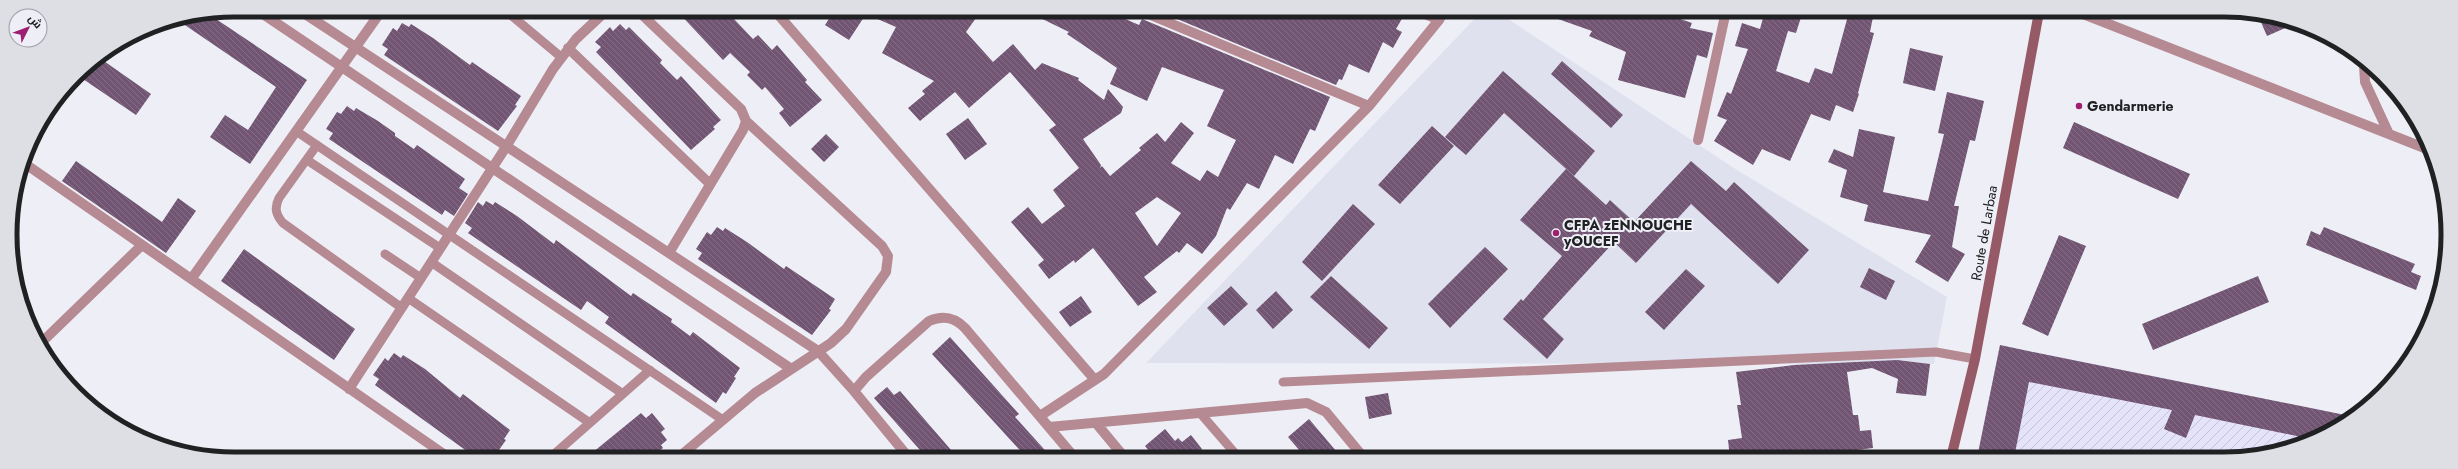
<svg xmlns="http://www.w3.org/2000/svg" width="2458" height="469" viewBox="0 0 2458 469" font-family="Jost,Cairo,sans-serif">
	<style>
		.built { fill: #e0e1ef }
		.industrial { fill: url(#industrial-furrows) }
		.building { fill: url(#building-back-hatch); fill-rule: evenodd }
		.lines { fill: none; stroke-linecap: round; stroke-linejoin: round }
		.service { stroke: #b68a93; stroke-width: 9 }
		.minor { stroke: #b68a93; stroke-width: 10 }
		.secondary { stroke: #965a67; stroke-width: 10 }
		.poi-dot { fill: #9e1e71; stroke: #eeeff6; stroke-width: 1.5 }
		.labels { text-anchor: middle; stroke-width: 4; stroke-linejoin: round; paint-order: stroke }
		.poi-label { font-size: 14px; font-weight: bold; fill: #202123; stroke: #eeeff6; text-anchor: start }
		.street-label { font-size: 14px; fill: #202123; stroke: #eeeff6 }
		.rim { fill: none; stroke: #202123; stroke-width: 5 }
	</style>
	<defs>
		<pattern id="industrial-furrows" width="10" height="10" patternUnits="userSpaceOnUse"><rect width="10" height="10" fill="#e5e3f9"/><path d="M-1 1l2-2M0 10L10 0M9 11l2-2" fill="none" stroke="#c4c2d5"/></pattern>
		<pattern id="building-back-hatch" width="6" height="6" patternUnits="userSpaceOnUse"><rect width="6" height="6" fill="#715573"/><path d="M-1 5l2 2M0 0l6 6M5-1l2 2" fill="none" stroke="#846f86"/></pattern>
	</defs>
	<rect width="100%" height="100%" fill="#eeeff6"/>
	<path class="built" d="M 1482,11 L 1496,11 L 1737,170 L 1947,297 L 1934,364 L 1146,363 Z"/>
	<path class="industrial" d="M 2000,345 L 2350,416 L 2323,436 L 2238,459 L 1977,458 Z"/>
	<path class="building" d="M 676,10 L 743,10 L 734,19 L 753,39 L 758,35 L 772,50 L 777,45 L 807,80 L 805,82 L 822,100 L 790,127 L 779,113 L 784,109 L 765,87 L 762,90 L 747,75 L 750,72 L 730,53 L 723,60 Z
		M 834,11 L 912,11 L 929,18 L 934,11 L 981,11 L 966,32 L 993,62 L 1013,44 L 1035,70 L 1042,63 L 1079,78 L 1078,80 L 1104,100 L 1108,89 L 1123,107 L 1121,113 L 1083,139 L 1101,165 L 1100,168 L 1102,166 L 1110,176 L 1141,150 L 1139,148 L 1157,133 L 1165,142 L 1181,122 L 1194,133 L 1171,163 L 1200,181 L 1207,170 L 1218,177 L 1236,140 L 1207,126 L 1224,90 L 1162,67 L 1147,101 L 1110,84 L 1117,68 L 1067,34 L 1069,32 L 1026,11 L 1107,11 L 1139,25 L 1142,19 L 1330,97 L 1315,131 L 1310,129 L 1293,164 L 1275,155 L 1259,189 L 1247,183 L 1230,210 L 1227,208 L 1216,236 L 1202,254 L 1187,243 L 1179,253 L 1177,251 L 1144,277 L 1157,292 L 1138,306 L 1093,248 L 1075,263 L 1074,260 L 1049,279 L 1038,265 L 1044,260 L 1011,222 L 1028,207 L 1042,224 L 1065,206 L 1053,190 L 1079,168 L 1049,130 L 1056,125 L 1010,72 L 969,108 L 955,92 L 920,121 L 908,108 L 925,94 L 922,91 L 934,81 L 882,53 L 896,27 L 866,14 L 849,40 L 825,25 ZM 1157,197 L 1181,213 L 1157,246 L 1135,213 Z
		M 1158,11 L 1393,11 L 1403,17 L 1396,29 L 1402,32 L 1393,48 L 1383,42 L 1369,73 L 1349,64 L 1342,80 L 1339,79 L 1336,85 Z
		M 1542,11 L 1657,11 L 1692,23 L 1690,28 L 1713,33 L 1707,58 L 1697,55 L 1685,98 L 1618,80 L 1626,52 L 1589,36 L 1592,31 L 1541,13 Z
		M 1765,11 L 1803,11 L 1796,33 L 1788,31 L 1776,71 L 1809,83 L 1815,68 L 1832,74 L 1849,12 L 1874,12 L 1870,32 L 1874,33 L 1858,93 L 1859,94 L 1853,112 L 1836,105 L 1830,121 L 1811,114 L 1790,161 L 1762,149 L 1753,165 L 1714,141 L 1727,120 L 1717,116 L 1727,92 L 1731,94 L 1748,49 L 1735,46 L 1742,23 L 1760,29 Z
		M 2257,13 L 2273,19 L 2292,25 L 2267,36 Z
		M 210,15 L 307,80 L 250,164 L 210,137 L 225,115 L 248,130 L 276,87 L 179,21 Z
		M 402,23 L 409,27 L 411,24 L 433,38 L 470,65 L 472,62 L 521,96 L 515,105 L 517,106 L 498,131 L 384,55 L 388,49 L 382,45 L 393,28 L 397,31 Z
		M 620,24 L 626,30 L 629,27 L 662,60 L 660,63 L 677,80 L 681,76 L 721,120 L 713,127 L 715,129 L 691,150 L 596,52 L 601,47 L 595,42 L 610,27 L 613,31 Z
		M 1910,48 L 1943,56 L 1935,91 L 1903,83 Z
		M 101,59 L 151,94 L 136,115 L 77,75 Z
		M 1562,61 L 1623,115 L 1611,128 L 1551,74 Z
		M 1503,71 L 1595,151 L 1574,176 L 1504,113 L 1466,155 L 1445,137 Z
		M 1947,92 L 1984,101 L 1975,141 L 1970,140 L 1954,206 L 1959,206 L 1952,247 L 1965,254 L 1948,282 L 1915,262 L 1931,235 L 1864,221 L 1868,205 L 1840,197 L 1847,170 L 1828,162 L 1834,149 L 1853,157 L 1859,129 L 1895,137 L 1883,192 L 1928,201 L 1944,134 L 1938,133 Z
		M 347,106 L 354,111 L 356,108 L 378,121 L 395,133 L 395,136 L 414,149 L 417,145 L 465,179 L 459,188 L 468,194 L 454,216 L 445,210 L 442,215 L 329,139 L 333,133 L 326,129 L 337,112 L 341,114 Z
		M 968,118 L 987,144 L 965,160 L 946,134 Z
		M 2074,122 L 2190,174 L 2178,199 L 2063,148 Z
		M 1432,126 L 1454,146 L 1400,204 L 1378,185 Z
		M 826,134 L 839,147 L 824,162 L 811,149 Z
		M 76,161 L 162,222 L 178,198 L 196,211 L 166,253 L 62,181 Z
		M 1691,161 L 1726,191 L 1734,182 L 1809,250 L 1778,284 L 1691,204 L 1636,263 L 1614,242 L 1543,319 L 1564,339 L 1547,359 L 1503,319 L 1521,299 L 1523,301 L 1562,256 L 1520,220 L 1566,169 L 1606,205 L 1610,200 L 1634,222 Z
		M 486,201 L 493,205 L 495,202 L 517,216 L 554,244 L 556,240 L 631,296 L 633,293 L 672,319 L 671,322 L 690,336 L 693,332 L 740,368 L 734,377 L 736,378 L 726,394 L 723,392 L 716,403 L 605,323 L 609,317 L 587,301 L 581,310 L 468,233 L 472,228 L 465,223 L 478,202 L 483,206 Z
		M 1353,204 L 1375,224 L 1322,281 L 1302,262 Z
		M 717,227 L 723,231 L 725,228 L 747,242 L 784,269 L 786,266 L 835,299 L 829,309 L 831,310 L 812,335 L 698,259 L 702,253 L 696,249 L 707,232 L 711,235 Z
		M 2324,227 L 2415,264 L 2411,272 L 2421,276 L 2416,290 L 2306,245 L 2311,231 L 2320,235 Z
		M 2059,235 L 2086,246 L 2048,336 L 2022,324 Z
		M 1485,247 L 1508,269 L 1450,328 L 1428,304 Z
		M 244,249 L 355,329 L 334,360 L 221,281 Z
		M 1869,268 L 1895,281 L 1886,300 L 1860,287 Z
		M 1686,269 L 1705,286 L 1664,330 L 1645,312 Z
		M 1331,276 L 1388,328 L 1369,349 L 1310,297 Z
		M 2258,276 L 2269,302 L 2153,350 L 2142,324 Z
		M 1231,286 L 1248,304 L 1224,326 L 1207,308 Z
		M 1276,291 L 1293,310 L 1273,329 L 1256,310 Z
		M 1081,296 L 1092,312 L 1070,327 L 1059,312 Z
		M 950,337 L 1019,414 L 1015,417 L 1052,458 L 1027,458 L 932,354 Z
		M 2000,345 L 2038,353 L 2350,416 L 2323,436 L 2311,439 L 2195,415 L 2186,438 L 2164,429 L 2172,410 L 2029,382 L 2014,458 L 1977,458 Z
		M 394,353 L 401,358 L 403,355 L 425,369 L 460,398 L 463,394 L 510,430 L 504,439 L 506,440 L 494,457 L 475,457 L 375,385 L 379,379 L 373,375 L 385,358 L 388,361 Z
		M 1897,360 L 1930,364 L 1926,396 L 1896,393 L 1898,379 L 1872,368 L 1847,372 L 1853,415 L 1858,415 L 1860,431 L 1871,430 L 1873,448 L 1794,458 L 1730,458 L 1728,440 L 1742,438 L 1737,405 L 1741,405 L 1736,372 L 1794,365 Z
		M 887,387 L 894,395 L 900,391 L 958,458 L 927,458 L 874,398 Z
		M 1388,393 L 1392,414 L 1369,419 L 1365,397 Z
		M 641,413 L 646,418 L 652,413 L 665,429 L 661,432 L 667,440 L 661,445 L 663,448 L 651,457 L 587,457 Z
		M 1309,419 L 1342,458 L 1306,458 L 1288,437 Z
		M 1165,429 L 1175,441 L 1178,438 L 1182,442 L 1191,435 L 1202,449 L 1194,456 L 1196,458 L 1155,458 L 1145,446 Z"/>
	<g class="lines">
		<path class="service" d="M 505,10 L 561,57
			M 296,131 L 723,420
			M 317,145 L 279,198 C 274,208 276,215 283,223 L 402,308
			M 307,160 L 440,248
			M 385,254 L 421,278
			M 431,262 L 623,394
			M 408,298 L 590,423
			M 1283,382 L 1936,352 L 1975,359
			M 1201,414 L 1239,458
			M 551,457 L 650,370"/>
		<path class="minor" d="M 257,10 L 790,368
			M 299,10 L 818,351 L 854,391
			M 637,10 L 741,109 L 746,121 L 743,130 L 669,253
			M 775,11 L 1095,380
			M 1141,11 L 1369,106
			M 1418,11 L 1439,20
			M 2078,12 L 2427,149
			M 568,48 L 710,184
			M 2364,65 L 2365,82 L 2389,134
			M 1698,140 L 1726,11
			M 24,163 L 448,457
			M 192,278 L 382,10
			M 42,342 L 142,245
			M 349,389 L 506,147 L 553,69 L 576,39 L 607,10
			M 1040,416 L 1104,374 L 1369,106 L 1439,20 L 1444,11
			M 1096,423 L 1125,458
			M 1049,427 L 1307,403 L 1326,412 L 1364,458
			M 679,457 L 755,393 L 831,343 L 846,329 L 886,272 L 888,256 L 882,246 L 746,121
			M 909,458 L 854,391 L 866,377 L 929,321 C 943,315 954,317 965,328 L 1075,458"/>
		<path class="secondary" d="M 1951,458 L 1975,359 L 2039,12"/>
	</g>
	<g class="poi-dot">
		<circle cx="2079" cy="106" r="4"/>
		<circle cx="1556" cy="233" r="4"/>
	</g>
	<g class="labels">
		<g class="poi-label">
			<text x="2087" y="111">Gendarmerie</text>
			<text x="1564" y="230">CFPA zENNOUCHE<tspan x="1564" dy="16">yOUCEF</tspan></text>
		</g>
		<g class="street-label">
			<text transform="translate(1984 233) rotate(-80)" y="5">Route de Larbaa</text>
		</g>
	</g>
	<path d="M0 0H2458V469H0ZM234 17H2224A217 217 0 0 1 2441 234V235A217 217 0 0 1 2224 452H234A217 217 0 0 1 17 235V234A217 217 0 0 1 234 17Z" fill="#dedfe5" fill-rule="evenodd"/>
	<path class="rim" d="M234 17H2224A217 217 0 0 1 2441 234V235A217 217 0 0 1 2224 452H234A217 217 0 0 1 17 235V234A217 217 0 0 1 234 17Z"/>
	<g transform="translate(28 28) rotate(48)"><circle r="19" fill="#eeeff6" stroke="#9c9da2"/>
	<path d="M0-3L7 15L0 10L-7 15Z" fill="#9e1e71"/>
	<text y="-6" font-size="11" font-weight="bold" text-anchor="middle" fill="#202123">ش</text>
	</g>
</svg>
